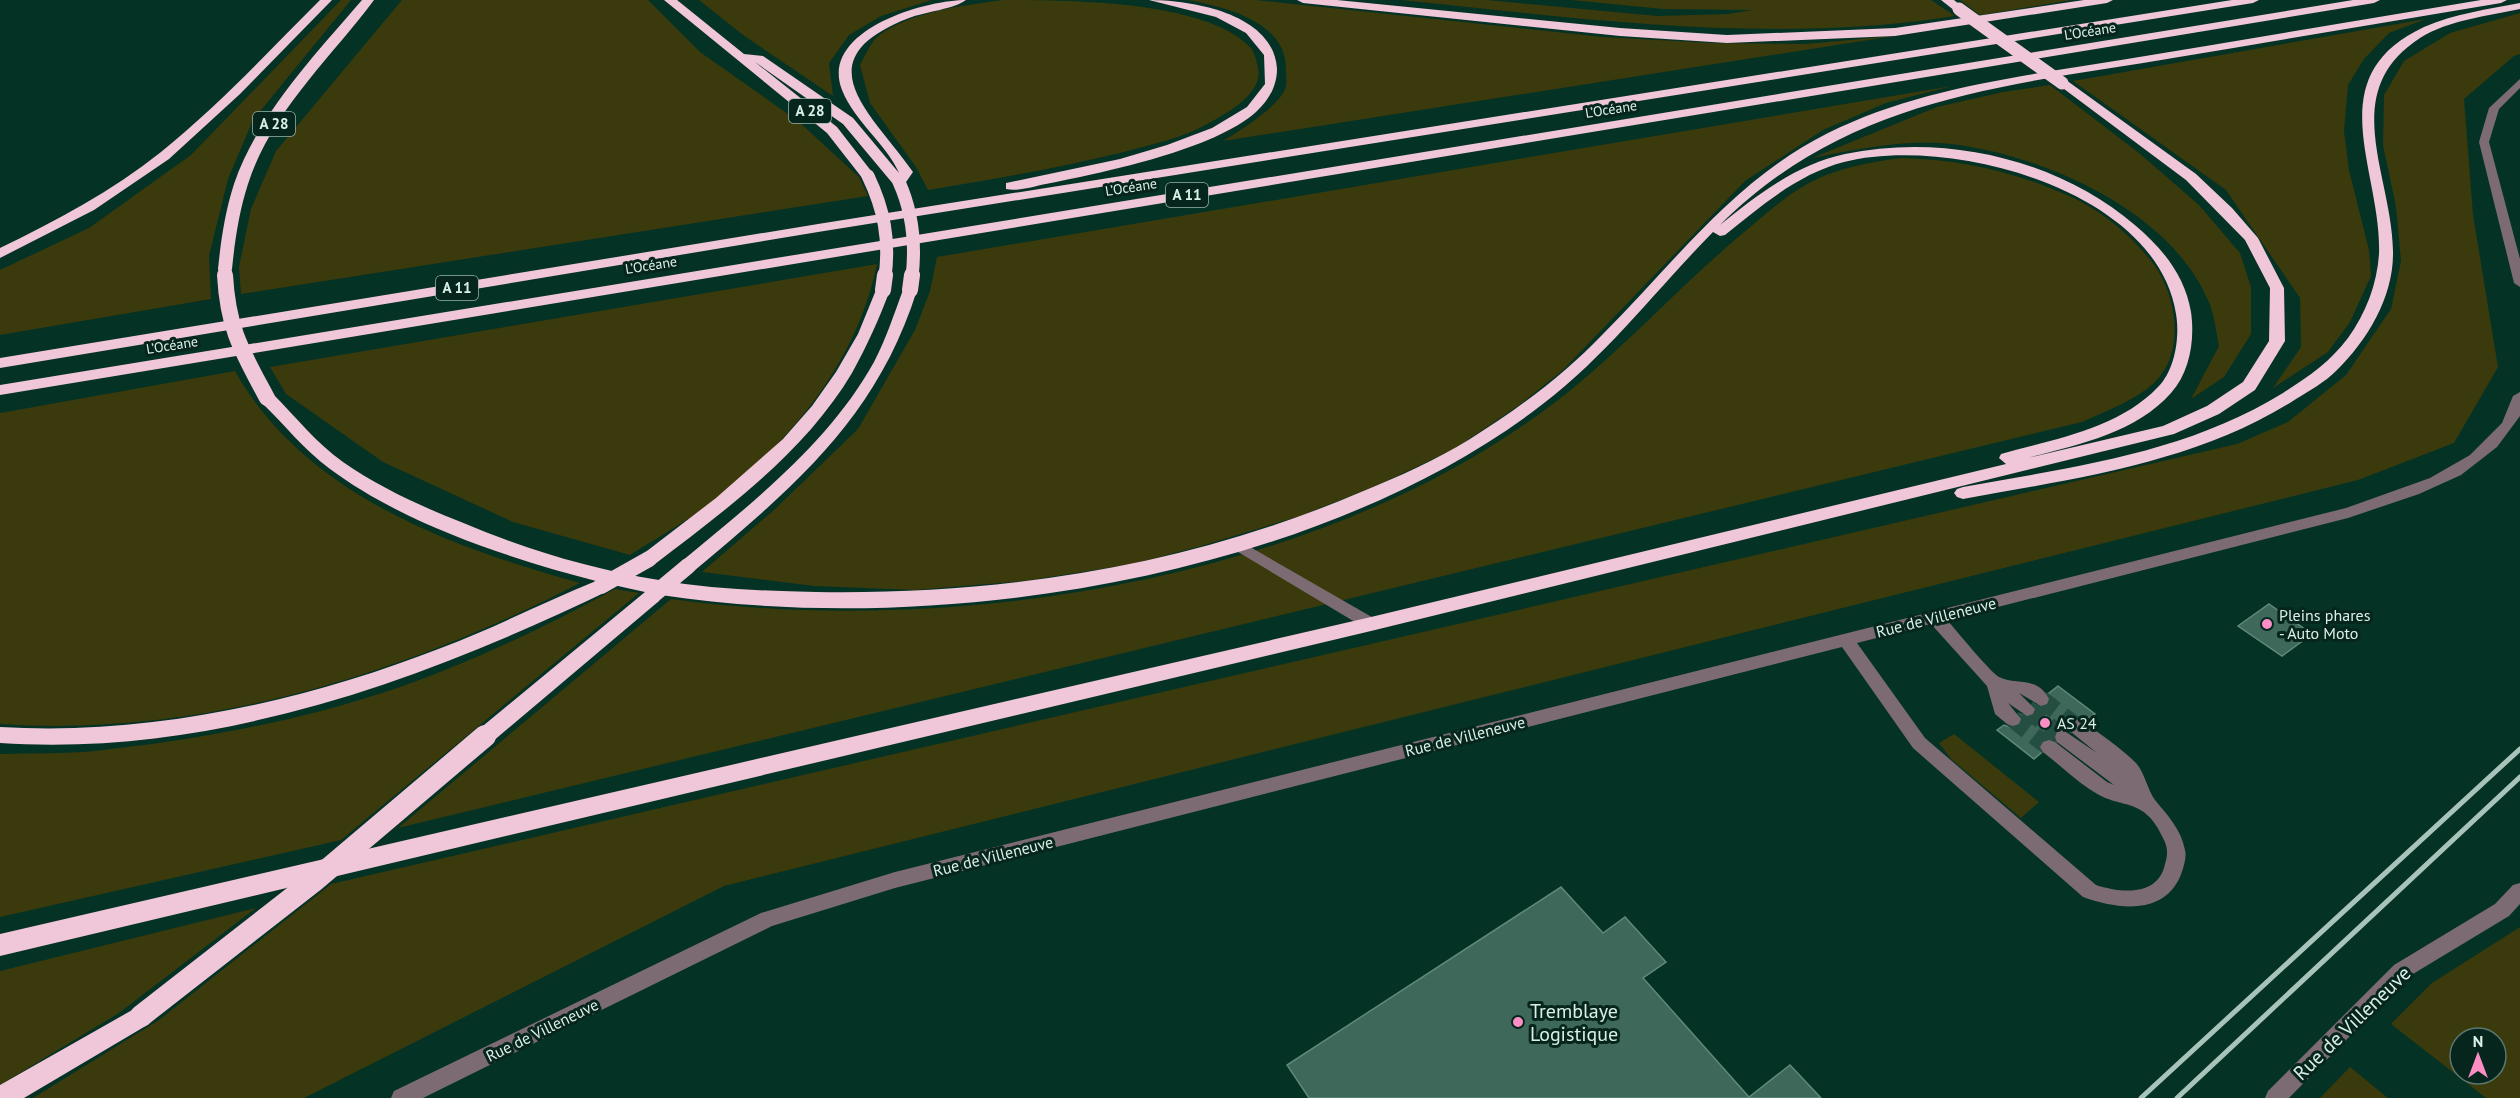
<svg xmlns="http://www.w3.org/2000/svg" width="2520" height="1098" viewBox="0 0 2520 1098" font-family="'PT Sans',sans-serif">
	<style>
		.green { fill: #3a3a0d; fill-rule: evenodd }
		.building { fill: #3e6859; stroke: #5f8a7a; stroke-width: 1.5 }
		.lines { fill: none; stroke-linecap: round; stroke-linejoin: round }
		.minor-tunnel { stroke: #244e42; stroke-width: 18; stroke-dasharray: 18 9; stroke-linecap: butt }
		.minor { fill: #7c6b73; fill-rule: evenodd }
		.highway { fill: #f0c6d9; fill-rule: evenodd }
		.rail { stroke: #a8c4ba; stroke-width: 5 }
		.highway-bridge-far2 { stroke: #f0c6d9; stroke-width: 13 }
		.highway-bridge-far1 { stroke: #f0c6d9; stroke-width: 16 }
		.highway-bridge { stroke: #f0c6d9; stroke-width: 22 }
		.poi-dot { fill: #fb8fc5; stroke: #06261d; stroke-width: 2 }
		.labels { text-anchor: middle; stroke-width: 6; stroke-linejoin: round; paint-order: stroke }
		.far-street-label { font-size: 14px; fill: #daf0e7; stroke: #06261d }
		.shield { fill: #06261d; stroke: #9ab3aa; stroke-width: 1.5 }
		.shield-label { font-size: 15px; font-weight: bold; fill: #daf0e7 }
		.poi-label { font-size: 16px; fill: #daf0e7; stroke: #06261d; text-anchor: start }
		.street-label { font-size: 16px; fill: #daf0e7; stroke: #06261d }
		.near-poi-label { font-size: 20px; fill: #daf0e7; stroke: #06261d; text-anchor: start }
		.near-street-label { font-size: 20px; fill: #daf0e7; stroke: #06261d }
	</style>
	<rect width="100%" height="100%" fill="#043225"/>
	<path class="green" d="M 341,0 L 351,0 L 253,120 L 228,179 L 209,256 L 211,299 L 0,335 L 0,270 L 89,228 L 191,155 Z
		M 402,0 L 648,0 L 700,52 L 798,121 L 859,177 L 868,196 L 241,294 L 239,267 L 251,209 L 276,151 Z
		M 699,0 L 932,0 L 881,16 L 849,35 L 829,63 L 833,96 L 743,35 Z
		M 1003,0 C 1068,0 1206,0 1251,48 C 1254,52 1256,59 1257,64 C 1267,91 1229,112 1209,123 C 1183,138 1153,144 1124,152 C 1059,168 994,179 928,190 L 916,167 L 870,103 L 860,65 C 865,57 870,43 877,37 C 908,12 965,5 1003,0 Z
		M 1188,0 L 1256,0 L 1603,37 L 1712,43 L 1806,44 L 1894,36 L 1223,141 C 1241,130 1279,107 1286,87 C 1287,82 1286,74 1286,68 C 1285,21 1225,7 1188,0 Z
		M 1401,0 L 1487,0 L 1657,16 L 1728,14 L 1752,10 L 1663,9 L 1571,0 L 1931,0 L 1955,16 C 1771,45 1585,19 1401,0 Z
		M 1960,0 L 2072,0 L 1980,15 Z
		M 2520,13 L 2520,54 L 2514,56 L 2464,99 L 2473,215 L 2498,367 L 2454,443 L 2358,480 L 724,886 L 304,1098 L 33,1098 L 159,1020 L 331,884 L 2237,444 L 2288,422 L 2346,375 L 2391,309 L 2401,261 L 2396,207 L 2383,145 L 2384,95 L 2404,61 L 2450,33 Z
		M 2426,19 L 2389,33 L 2364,59 L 2348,85 L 2344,131 L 2349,170 L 2369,250 L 2371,276 L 2350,322 L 2328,352 L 2273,388 L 2301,347 L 2300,298 L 2226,190 L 2073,81 Z
		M 2050,85 L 2139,153 L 2199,205 L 2240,253 L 2251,287 L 2251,334 L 2224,377 L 2191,399 L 2219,346 C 2216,331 2214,312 2207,298 C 2168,210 2043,155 1951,144 C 1905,139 1857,149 1812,158 L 1937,107 L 2003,92 Z
		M 1952,86 L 1886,103 L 1823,130 L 1745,181 L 1563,370 L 1518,406 L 1454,449 L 1376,486 L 1300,516 L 1201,546 L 1133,564 L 1024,581 L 915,590 L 814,586 L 702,572 L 774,510 L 858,429 L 915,330 L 930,291 L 937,257 Z
		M 1901,158 C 1960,159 2015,172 2069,196 C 2099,209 2127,232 2148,257 C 2176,289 2188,350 2154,383 C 2134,401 2106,411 2082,422 L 398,828 L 671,599 C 962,639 1339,578 1572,389 C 1634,338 1687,279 1749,228 C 1767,213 1788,194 1809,183 C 1837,168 1870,162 1901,158 Z
		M 877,264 C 856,367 784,450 700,511 C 677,527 653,540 630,555 L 513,522 L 383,462 L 286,394 L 270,367 Z
		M 235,371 C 305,495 451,547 580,583 C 404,674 201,738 0,724 L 0,413 Z
		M 615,589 L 639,593 L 341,840 L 0,917 L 0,754 C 31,753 64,754 95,751 C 205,739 318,718 422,679 C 489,654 552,623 615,589 Z
		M 1954,734 L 2039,802 L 2021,818 L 1951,759 L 1939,743 Z
		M 256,908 L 119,1013 L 0,1085 L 0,971 Z
		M 2520,927 L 2520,1098 L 2486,1098 L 2391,1024 L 2432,983 ZM 2460,1038 L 2496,1038 L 2496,1074 L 2460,1074 Z
		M 2350,1067 L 2388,1098 L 2320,1098 Z"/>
	<path class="building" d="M 2269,604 L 2312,634 L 2282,656 L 2238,626 Z
		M 2058,686 L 2095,714 L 2084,721 L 2078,718 L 2070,720 L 2068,731 L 2062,728 L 2056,730 L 2053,739 L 2042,740 L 2038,746 L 2041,753 L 2034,759 L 1997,730 L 2004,725 L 2012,728 L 2020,726 L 2023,720 L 2020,714 L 2028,718 L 2035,715 L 2037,710 L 2034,704 L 2040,708 L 2048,706 L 2051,700 L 2048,694 Z
		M 1561,887 L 1603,933 L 1625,917 L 1666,962 L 1643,978 L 1749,1097 L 1790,1065 L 1821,1098 L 1309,1098 L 1287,1065 Z"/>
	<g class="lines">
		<path class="minor-tunnel" d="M 2041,699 L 2077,727
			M 2027,709 L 2063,737
			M 2013,719 L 2049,747"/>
		<path class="minor" d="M 2520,79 L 2520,88 L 2499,109 L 2489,142 L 2520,259 L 2520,287 L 2514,283 L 2479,142 L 2489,108 Z
			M 2520,392 L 2520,416 L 2497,447 L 2461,475 L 2419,494 L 2348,518 L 1947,620 C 1957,631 1989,671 1999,677 C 2016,686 2037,675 2049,699 L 2047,704 L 2041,706 L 2019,693 L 2035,709 L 2033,714 L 2027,716 L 2008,703 L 2021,719 L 2019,724 L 2013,726 L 2007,724 L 1995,714 L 1987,686 L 1931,624 L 1857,643 L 1925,738 L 2096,885 C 2121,893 2158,897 2165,864 C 2168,855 2168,847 2163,838 C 2144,796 2122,810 2094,792 C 2076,781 2060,765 2043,752 L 2040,747 L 2043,742 L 2049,740 L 2055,742 L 2107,782 L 2114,785 L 2057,742 L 2055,737 L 2057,732 L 2063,730 L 2097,753 L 2071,732 L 2069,727 L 2071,722 L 2077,720 C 2089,724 2127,753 2136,763 C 2145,773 2147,789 2155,800 C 2168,816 2181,829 2185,850 C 2187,858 2183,869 2180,877 C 2162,916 2117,909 2083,897 L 1913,748 L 1842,647 L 895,888 L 772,926 L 423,1098 L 391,1098 L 394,1091 L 761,913 L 895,872 L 2346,508 L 2430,478 L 2470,455 L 2502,423 L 2513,396 Z
			M 1238,540 L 1377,620 L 1379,624 L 1377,628 L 1365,628 L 1233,549 L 1231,545 Z
			M 2520,883 L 2520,904 L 2509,916 L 2408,977 L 2289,1098 L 2265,1098 L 2268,1091 L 2394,965 L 2495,904 L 2513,885 Z"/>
		<path class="highway" d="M 320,0 L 332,0 L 240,94 L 169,159 L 94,210 L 0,258 L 0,248 C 56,221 112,191 161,152 C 218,106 268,52 320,0 Z
			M 362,0 L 374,0 C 330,59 271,112 248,184 C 239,212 235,240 232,269 L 230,272 L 220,272 L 218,269 C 221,240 225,212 234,184 C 258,114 315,55 362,0 Z
			M 664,0 L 677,0 L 744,54 L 763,56 L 853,118 L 899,173 C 888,146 854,121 842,90 C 819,31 924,0 966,0 C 955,9 924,12 909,18 C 801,60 871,112 913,172 L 904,185 L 894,185 L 843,124 L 755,62 L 837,127 L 875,176 L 868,180 L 863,179 L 827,133 Z
			M 1149,0 C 1193,0 1274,14 1277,69 C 1277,86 1269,100 1256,112 C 1215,149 1106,172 1051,183 C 1038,185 1019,192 1006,189 L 1006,183 L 1120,159 L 1167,145 L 1212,128 L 1247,107 L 1265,84 L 1264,55 L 1246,33 L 1216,17 Z
			M 1297,0 L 1337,0 L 1620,28 L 1727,35 L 1895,28 L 2084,0 L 2113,0 L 2107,3 L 1895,36 L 1727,43 L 1620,36 L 1303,3 Z
			M 1941,0 L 1954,0 L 1965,9 L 1955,11 Z
			M 2232,0 L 2259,0 L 2253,3 L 818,232 L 0,368 L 0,358 L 818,224 Z
			M 2353,0 L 2380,0 L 2374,3 L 0,395 L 0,385 Z
			M 2481,0 L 2507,0 L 2501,3 C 2394,21 2286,39 2179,57 C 2008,86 1849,96 1720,225 C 1757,195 1797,164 1845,154 C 1945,133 2058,159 2136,226 C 2163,249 2185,276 2191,312 C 2195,339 2190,372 2171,393 C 2135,434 2073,446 2023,459 L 2163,426 L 2207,406 L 2243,382 L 2269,341 L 2270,288 L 2245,240 L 2186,180 L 2056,83 L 2062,79 L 2066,80 L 2196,174 L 2232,208 L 2258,238 L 2284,288 L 2285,341 L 2255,390 L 2219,414 L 2174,434 L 1371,631 L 0,956 L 0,934 L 1371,617 L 2006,464 L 1999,458 L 2001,454 C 2054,439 2118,429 2158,387 C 2175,370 2180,337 2176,314 C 2157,190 1950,135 1844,162 C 1798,174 1761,206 1725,235 L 1720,236 L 1713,232 C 1651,295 1604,360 1531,413 C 1304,580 935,637 661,595 L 659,601 L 492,742 L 485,744 L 478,742 L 475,736 L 478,730 L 645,592 L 609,584 L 608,591 C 419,682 212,757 0,743 L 0,727 C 149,736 302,702 441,648 C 494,628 544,602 596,581 C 508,558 404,524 330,469 C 304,450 284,424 261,402 L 259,398 L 261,394 L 273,394 C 296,417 316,443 343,462 C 379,487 420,506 461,522 C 525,549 591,569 659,580 C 711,589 764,591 816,592 C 1004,595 1188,566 1361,492 C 1398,477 1436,460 1470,439 C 1518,409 1564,375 1603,334 C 1675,262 1734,180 1828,133 C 1918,88 2023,76 2121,60 C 2241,40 2361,20 2481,0 Z
			M 2520,3 L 2520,9 C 2487,16 2449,20 2420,38 C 2337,92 2392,174 2393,251 C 2394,296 2368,340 2336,371 C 2325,382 2309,391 2296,399 C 2196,463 2077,478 1963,499 L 1957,497 L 1954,493 L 1957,489 L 1963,487 C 2073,467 2186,453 2283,393 C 2308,377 2330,362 2348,338 C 2366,313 2377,284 2379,254 C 2382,170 2317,77 2424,27 C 2454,14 2488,9 2520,3 Z
			M 883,286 L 890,290 C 879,319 867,346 852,373 C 805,452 727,509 655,564 L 643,564 L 640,559 L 643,554 L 716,498 L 783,439 L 812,406 L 836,372 L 858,334 L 876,290 Z
			M 910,286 L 917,290 C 877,418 794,487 694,571 L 682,571 L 679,566 L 682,561 C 752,503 829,443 874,362 C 886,339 894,314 903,290 Z
			M 141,1005 L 149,1008 L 153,1016 L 149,1024 L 24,1098 L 0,1098 L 0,1085 Z"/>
		<path class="rail" d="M 2141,1098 L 2520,749
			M 2177,1098 L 2520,777"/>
		<path class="highway-bridge-far2" d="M 1959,9 L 2062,83
			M 868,176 C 884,209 890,240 885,277
			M 899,182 C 913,213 916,243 912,277
			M 225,269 L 225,277"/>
		<path class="highway-bridge-far1" d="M 225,275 C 228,330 242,351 267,398
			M 883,290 L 885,275
			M 910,290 L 912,275
			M 601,586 L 649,559
			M 652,596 L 688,566"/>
		<path class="highway-bridge" d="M 141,1016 L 314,881 L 485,736"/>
	</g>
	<g class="poi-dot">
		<circle cx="2267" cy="624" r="6"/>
		<circle cx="2045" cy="723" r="6"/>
		<circle cx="1518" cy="1022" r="6"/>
	</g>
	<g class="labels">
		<g class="far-street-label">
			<text transform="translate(2090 31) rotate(-9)" y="5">L’Océane</text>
			<text transform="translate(1611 109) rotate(-9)" y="5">L’Océane</text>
			<text transform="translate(1131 187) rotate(-9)" y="5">L’Océane</text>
			<text transform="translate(651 265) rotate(-9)" y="5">L’Océane</text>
			<text transform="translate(172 345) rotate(-9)" y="5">L’Océane</text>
		</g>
		<g class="shield">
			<rect x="789" y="99" width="42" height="24" rx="4.5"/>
			<rect x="253" y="112" width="42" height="24" rx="4.5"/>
			<rect x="1166" y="183" width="42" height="24" rx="4.5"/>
			<rect x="436" y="276" width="42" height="24" rx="4.5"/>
		</g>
		<g class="shield-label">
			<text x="810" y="116">A 28</text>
			<text x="274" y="129">A 28</text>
			<text x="1187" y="200">A 11</text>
			<text x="457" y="293">A 11</text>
		</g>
		<g class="poi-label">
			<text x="2279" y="621">Pleins phares<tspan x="2279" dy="18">- Auto Moto</tspan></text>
			<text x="2057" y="729">AS 24</text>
		</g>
		<g class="street-label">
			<text transform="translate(1936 617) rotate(-14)" y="6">Rue de Villeneuve</text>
			<text transform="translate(1465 736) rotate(-14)" y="6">Rue de Villeneuve</text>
			<text transform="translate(993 856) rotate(-14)" y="6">Rue de Villeneuve</text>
			<text transform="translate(542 1030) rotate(-26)" y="6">Rue de Villeneuve</text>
		</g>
		<g class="near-poi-label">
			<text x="1530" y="1018">Tremblaye<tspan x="1530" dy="23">Logistique</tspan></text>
		</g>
		<g class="near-street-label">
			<text transform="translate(2352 1023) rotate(-44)" y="7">Rue de Villeneuve</text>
		</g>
	</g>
	<g transform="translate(2478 1056)"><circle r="28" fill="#06261d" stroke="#5b776e" stroke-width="1.5"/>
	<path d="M0-4.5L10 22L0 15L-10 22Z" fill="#fb8fc5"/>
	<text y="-9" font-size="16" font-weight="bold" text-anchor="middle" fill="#daf0e7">N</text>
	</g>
</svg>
